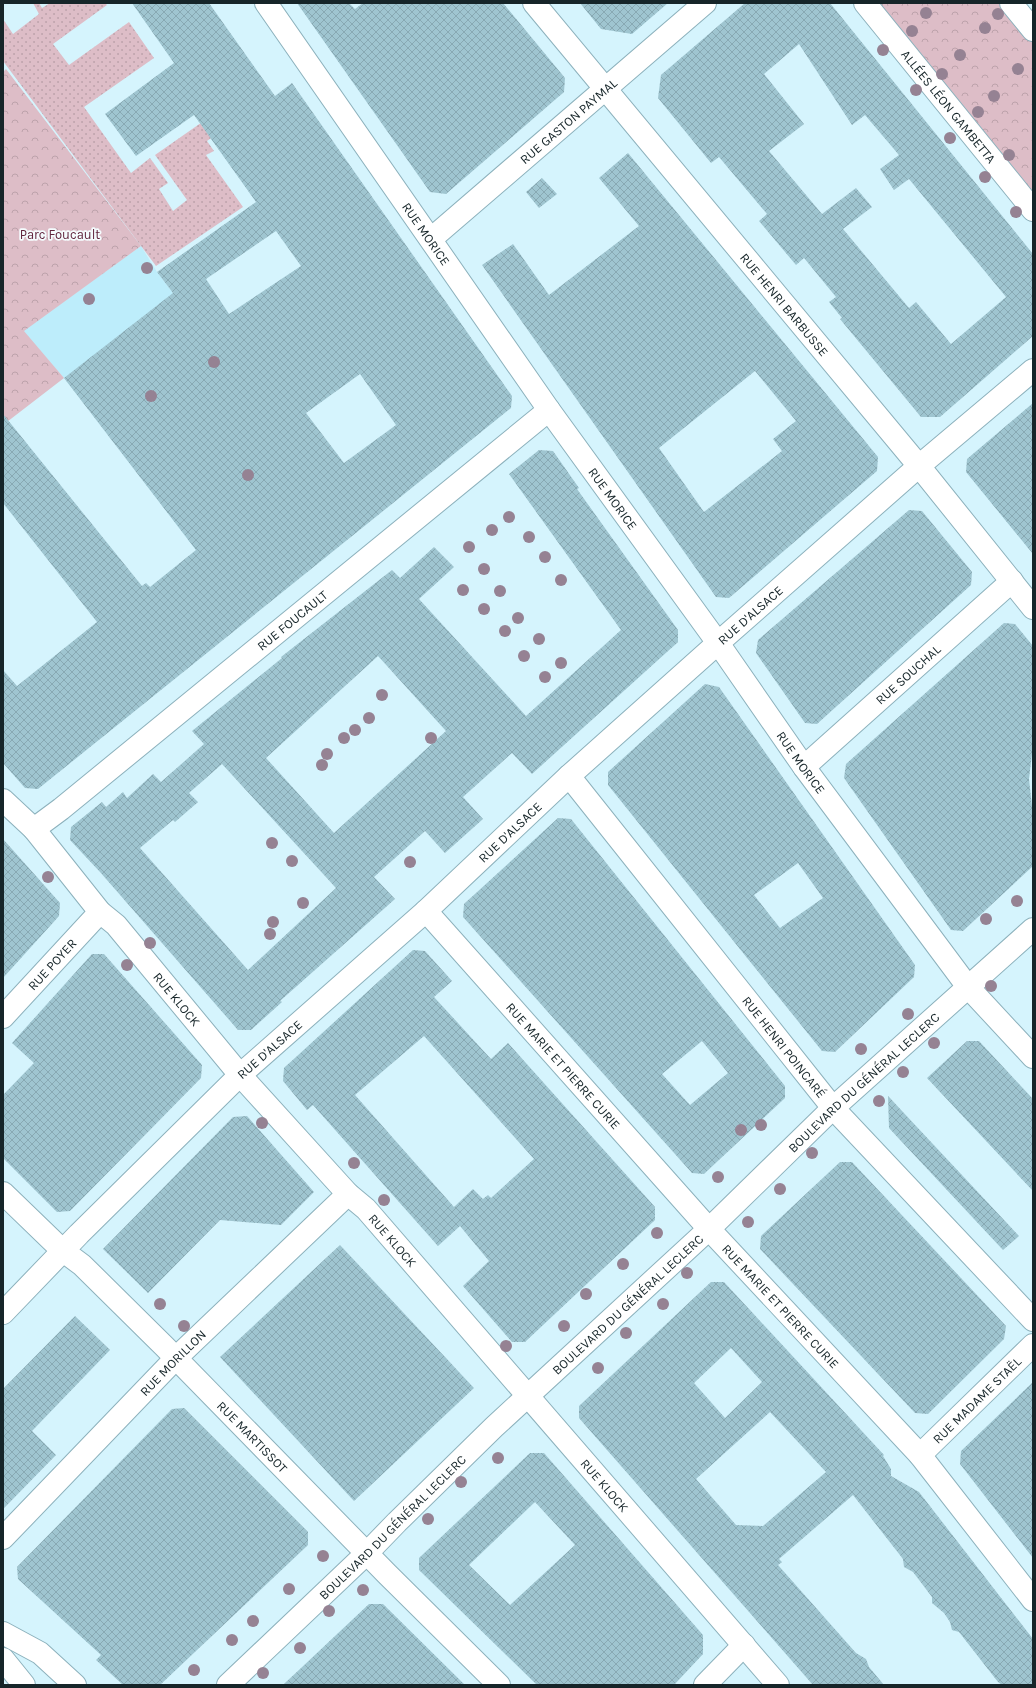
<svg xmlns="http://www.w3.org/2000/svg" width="1036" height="1688" viewBox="0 0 1036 1688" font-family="Karla,sans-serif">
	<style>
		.built { fill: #bdedfb }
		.park { fill: url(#park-crowns) }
		.garden { fill: url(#garden-dots) }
		.building { fill: url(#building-cross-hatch); fill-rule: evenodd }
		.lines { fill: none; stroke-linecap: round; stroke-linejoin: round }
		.minor-casing { stroke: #8cb1bc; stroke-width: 24 }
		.major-casing { stroke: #8cb1bc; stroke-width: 24 }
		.minor { stroke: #fff; stroke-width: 22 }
		.major { stroke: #fff; stroke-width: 22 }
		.tree { fill: #958293 }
		.labels { text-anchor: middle; stroke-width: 3.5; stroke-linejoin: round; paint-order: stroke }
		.street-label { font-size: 13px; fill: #162529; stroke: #f5fcfe }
		.park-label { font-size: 13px; fill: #61253d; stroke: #f5fcfe }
	</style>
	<defs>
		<pattern id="park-crowns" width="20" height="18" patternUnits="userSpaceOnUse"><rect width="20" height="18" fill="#ddbdc7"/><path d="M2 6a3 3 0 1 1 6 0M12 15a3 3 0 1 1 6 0" fill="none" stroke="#bda2ab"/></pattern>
		<pattern id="garden-dots" width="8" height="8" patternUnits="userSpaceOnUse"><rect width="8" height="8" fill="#ddbdc7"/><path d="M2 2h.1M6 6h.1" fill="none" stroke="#bda2ab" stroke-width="1.8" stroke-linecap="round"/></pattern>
		<pattern id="building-cross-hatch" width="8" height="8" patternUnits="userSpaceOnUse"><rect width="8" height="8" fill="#9fc5d0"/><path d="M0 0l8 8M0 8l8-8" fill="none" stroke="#88a9b3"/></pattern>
	</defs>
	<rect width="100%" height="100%" fill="#d5f4fd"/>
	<path class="built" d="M 141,246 L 157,272 L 206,337 L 248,619 L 93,414 L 64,378 L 23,331 Z"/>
	<path class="park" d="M 865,3 L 1011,3 L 1033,30 L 1033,210 Z
		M 6,69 L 141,246 L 24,331 L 64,378 L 3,425 L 3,72 Z"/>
	<path class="garden" d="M 33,3 L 39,3 L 42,8 L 50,3 L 105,3 L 107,5 L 53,44 L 69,65 L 129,22 L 154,58 L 84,107 L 131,173 L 150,158 L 168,183 L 159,189 L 173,211 L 187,200 L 155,155 L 208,118 L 218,133 L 207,141 L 214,151 L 206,155 L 243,207 L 156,266 L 3,61 L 3,19 L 13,34 L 39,14 Z"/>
	<path class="building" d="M 132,3 L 209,3 L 275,96 L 292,83 L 512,396 L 511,408 L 38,789 L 25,788 L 3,763 L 3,670 L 17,686 L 97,622 L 3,503 L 3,414 L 142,586 L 146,583 L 150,587 L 196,550 L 64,378 L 173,293 L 157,272 L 256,202 L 194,115 L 136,156 L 105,114 L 174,63 ZM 276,231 L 301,266 L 229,314 L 206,279 ZM 360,374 L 396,425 L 344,463 L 306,413 Z
		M 297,3 L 349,3 L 355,9 L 363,3 L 503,3 L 565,78 L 564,92 L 446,194 L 430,192 Z
		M 580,3 L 668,3 L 632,34 L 601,29 Z
		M 745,3 L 830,3 L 1033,254 L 1033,336 L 940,417 L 921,417 L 840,319 L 842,318 L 829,302 L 836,297 L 804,258 L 796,265 L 759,221 L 767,214 L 719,157 L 711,163 L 658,98 L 661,75 ZM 799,44 L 852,125 L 865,115 L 899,155 L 880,169 L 894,190 L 909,179 L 1006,297 L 951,344 L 916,302 L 909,308 L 843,229 L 872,207 L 856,188 L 822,214 L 769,151 L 804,124 L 764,74 Z
		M 628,153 L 878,457 L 877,471 L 729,598 L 716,597 L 482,265 L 513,244 L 549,295 L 639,226 L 599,178 ZM 755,371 L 796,421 L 773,439 L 782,451 L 704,512 L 659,448 Z
		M 542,178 L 557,194 L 539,208 L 526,192 Z
		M 1033,403 L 1033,554 L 966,472 L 967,459 Z
		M 539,450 L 553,451 L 579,488 L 577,489 L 678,630 L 678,642 L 532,774 L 512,753 L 463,797 L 483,819 L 445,853 L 425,831 L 374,877 L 395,899 L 280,1001 L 282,1002 L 251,1030 L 238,1030 L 100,872 L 70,840 L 71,827 L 102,802 L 106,807 L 123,792 L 127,798 L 153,774 L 161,782 L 204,744 L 192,731 L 282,658 L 281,657 L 392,570 L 400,578 L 434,547 L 454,567 L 419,599 L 526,716 L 621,630 L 509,474 ZM 378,656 L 446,731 L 334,833 L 266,758 ZM 222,764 L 336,888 L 248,970 L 140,848 L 173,820 L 175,822 L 198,802 L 189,793 Z
		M 909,510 L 922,511 L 972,572 L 971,585 L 817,724 L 805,723 L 756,653 L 758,640 Z
		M 1004,623 L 1015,624 L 1033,646 L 1033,746 L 1029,779 L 1033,815 L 1033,866 L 963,931 L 951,930 L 844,778 L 846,764 Z
		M 705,684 L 719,687 L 915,965 L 914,977 L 835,1052 L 822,1051 L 608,785 L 608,772 ZM 798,863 L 823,898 L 780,928 L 754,895 Z
		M 558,818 L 571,819 L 785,1086 L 785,1098 L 704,1174 L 692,1173 L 463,917 L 464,904 ZM 702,1041 L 728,1073 L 690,1105 L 662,1074 Z
		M 3,839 L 60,903 L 59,916 L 3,978 Z
		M 413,950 L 425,951 L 452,981 L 434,997 L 491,1059 L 508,1043 L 655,1207 L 655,1220 L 525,1342 L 512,1342 L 463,1286 L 489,1261 L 460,1226 L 438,1246 L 313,1105 L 307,1110 L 283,1081 L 284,1068 ZM 424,1036 L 534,1159 L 491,1198 L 488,1195 L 483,1199 L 473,1189 L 454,1207 L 355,1095 Z
		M 92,954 L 104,954 L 202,1065 L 201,1078 L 70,1211 L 57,1212 L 3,1158 L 3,1095 L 34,1063 L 12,1043 Z
		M 967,1041 L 979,1041 L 1033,1099 L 1033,1191 L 927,1078 Z
		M 888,1096 L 1019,1236 L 1003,1250 L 889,1128 Z
		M 247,1116 L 314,1192 L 281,1225 L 220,1220 L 148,1293 L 103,1249 L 233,1117 Z
		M 840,1162 L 852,1162 L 1006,1326 L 1004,1339 L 928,1414 L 915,1413 L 760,1249 L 761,1236 Z
		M 340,1245 L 474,1388 L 354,1501 L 220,1357 Z
		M 711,1282 L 724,1282 L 884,1455 L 883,1456 L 891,1469 L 891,1476 L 919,1492 L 1033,1639 L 1033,1685 L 1002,1685 L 998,1682 L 959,1632 L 952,1630 L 950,1622 L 944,1613 L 932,1603 L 932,1597 L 913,1572 L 904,1567 L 903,1559 L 853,1495 L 779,1559 L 782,1562 L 778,1565 L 856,1653 L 866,1659 L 869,1667 L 884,1685 L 813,1685 L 579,1418 L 579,1406 ZM 731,1348 L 762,1382 L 725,1418 L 694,1383 ZM 770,1412 L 826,1472 L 763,1526 L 736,1525 L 696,1479 Z
		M 75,1316 L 110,1350 L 32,1431 L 56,1455 L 3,1509 L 3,1389 Z
		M 1033,1382 L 1033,1558 L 960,1464 L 961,1451 Z
		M 184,1408 L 308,1532 L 308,1545 L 160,1685 L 123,1685 L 96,1660 L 101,1655 L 18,1579 L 17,1567 L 172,1409 Z
		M 530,1453 L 544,1453 L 703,1635 L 703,1654 L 674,1685 L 537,1685 L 419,1570 L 419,1558 ZM 535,1502 L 575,1545 L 510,1605 L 469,1565 Z
		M 369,1604 L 383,1604 L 465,1685 L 283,1685 Z"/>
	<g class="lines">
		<g class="minor-casing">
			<g id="minor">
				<path id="s1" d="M 266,3 L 549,410 L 718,643 L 804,767 L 968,987 L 1033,1057"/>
				<path id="s2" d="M 865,3 L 1033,210"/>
				<path d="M 1011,3 L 1033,30"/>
				<path id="s3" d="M 431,239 L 705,3"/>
				<path id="s4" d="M 804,767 L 1012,581"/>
				<path id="s5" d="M 569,776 L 833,1108 L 1033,1320"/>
				<path id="s6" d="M 3,800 L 34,829 L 100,912 L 116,925 L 240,1075 L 348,1194 L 366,1209 L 778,1685"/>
				<path id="s7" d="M 34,829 L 61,809 L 549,410"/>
				<path id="s8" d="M 426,911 L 709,1229 L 920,1455 L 1033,1600"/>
				<path id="s9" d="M 3,1017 L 100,912"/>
				<path id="s10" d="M 3,1193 L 62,1250 L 82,1265 L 165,1347 L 387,1574 L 499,1685"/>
				<path id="s11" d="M 3,1313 L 79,1234 L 240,1075 L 426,911 L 569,776 L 718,643 L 919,466 L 1033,370"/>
				<path id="s12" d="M 920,1455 L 1033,1345"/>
				<path id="s13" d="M 3,1538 L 176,1358 L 348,1194"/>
				<path d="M 705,1685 L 744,1645"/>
			</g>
		</g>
		<g class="major-casing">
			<g id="major">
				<path id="s14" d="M 534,3 L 919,466 L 1033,608"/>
				<path d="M 3,1633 L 40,1653 L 75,1685"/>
				<path d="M 3,1659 L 24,1685"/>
				<path id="s15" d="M 228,1685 L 367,1553 L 397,1522 L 494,1427 L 709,1229 L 833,1108 L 1033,929"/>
			</g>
		</g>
		<use href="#minor" class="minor"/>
		<use href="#major" class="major"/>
	</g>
	<g class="tree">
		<circle cx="926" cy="13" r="6"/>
		<circle cx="998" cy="14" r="6"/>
		<circle cx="985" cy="28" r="6"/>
		<circle cx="912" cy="31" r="6"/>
		<circle cx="883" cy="50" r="6"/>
		<circle cx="960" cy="55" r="6"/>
		<circle cx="1018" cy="69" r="6"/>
		<circle cx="942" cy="74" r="6"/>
		<circle cx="916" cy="90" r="6"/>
		<circle cx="994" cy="96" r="6"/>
		<circle cx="978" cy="112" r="6"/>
		<circle cx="950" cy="138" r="6"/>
		<circle cx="1009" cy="155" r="6"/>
		<circle cx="985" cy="177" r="6"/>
		<circle cx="1016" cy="212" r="6"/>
		<circle cx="147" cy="268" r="6"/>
		<circle cx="89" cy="299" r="6"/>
		<circle cx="214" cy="362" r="6"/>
		<circle cx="151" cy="396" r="6"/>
		<circle cx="248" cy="475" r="6"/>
		<circle cx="509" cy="517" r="6"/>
		<circle cx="492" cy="530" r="6"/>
		<circle cx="529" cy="537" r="6"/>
		<circle cx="469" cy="547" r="6"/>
		<circle cx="545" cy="557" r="6"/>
		<circle cx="484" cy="569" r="6"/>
		<circle cx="561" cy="580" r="6"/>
		<circle cx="463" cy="590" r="6"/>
		<circle cx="500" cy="591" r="6"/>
		<circle cx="484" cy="609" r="6"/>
		<circle cx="518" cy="618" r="6"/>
		<circle cx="505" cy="631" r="6"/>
		<circle cx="539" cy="639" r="6"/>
		<circle cx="524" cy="656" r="6"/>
		<circle cx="561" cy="663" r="6"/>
		<circle cx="545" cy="677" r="6"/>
		<circle cx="382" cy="695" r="6"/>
		<circle cx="369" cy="718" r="6"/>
		<circle cx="355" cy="730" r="6"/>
		<circle cx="344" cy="738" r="6"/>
		<circle cx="431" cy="738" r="6"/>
		<circle cx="327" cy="754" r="6"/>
		<circle cx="322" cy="765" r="6"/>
		<circle cx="272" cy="843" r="6"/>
		<circle cx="292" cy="861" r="6"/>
		<circle cx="410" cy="862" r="6"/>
		<circle cx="48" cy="877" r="6"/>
		<circle cx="1017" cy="901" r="6"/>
		<circle cx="303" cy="903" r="6"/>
		<circle cx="986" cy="919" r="6"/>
		<circle cx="273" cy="922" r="6"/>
		<circle cx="270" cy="934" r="6"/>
		<circle cx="150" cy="943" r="6"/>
		<circle cx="127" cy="965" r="6"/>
		<circle cx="991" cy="986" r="6"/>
		<circle cx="908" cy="1014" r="6"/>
		<circle cx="934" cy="1043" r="6"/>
		<circle cx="861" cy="1049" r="6"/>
		<circle cx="903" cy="1072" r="6"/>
		<circle cx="879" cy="1101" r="6"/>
		<circle cx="262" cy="1123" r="6"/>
		<circle cx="761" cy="1125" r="6"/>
		<circle cx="741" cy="1130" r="6"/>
		<circle cx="812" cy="1153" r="6"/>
		<circle cx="354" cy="1163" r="6"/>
		<circle cx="718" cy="1177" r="6"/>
		<circle cx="780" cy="1189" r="6"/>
		<circle cx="384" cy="1200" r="6"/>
		<circle cx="748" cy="1222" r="6"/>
		<circle cx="657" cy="1233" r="6"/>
		<circle cx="623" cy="1264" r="6"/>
		<circle cx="687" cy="1273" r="6"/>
		<circle cx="586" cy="1294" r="6"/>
		<circle cx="160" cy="1304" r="6"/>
		<circle cx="663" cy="1304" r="6"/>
		<circle cx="184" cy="1326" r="6"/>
		<circle cx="564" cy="1326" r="6"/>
		<circle cx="626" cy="1333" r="6"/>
		<circle cx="506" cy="1346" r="6"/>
		<circle cx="598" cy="1368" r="6"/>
		<circle cx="498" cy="1458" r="6"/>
		<circle cx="461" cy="1482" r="6"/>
		<circle cx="428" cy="1519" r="6"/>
		<circle cx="323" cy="1556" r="6"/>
		<circle cx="289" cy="1589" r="6"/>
		<circle cx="363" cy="1590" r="6"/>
		<circle cx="329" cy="1611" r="6"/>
		<circle cx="253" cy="1621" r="6"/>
		<circle cx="232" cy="1640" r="6"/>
		<circle cx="300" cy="1648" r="6"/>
		<circle cx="194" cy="1670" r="6"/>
		<circle cx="263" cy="1673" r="6"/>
	</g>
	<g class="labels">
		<g class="street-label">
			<text dy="5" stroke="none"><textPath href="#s2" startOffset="133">ALLÉES LÉON GAMBETTA</textPath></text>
			<text dy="5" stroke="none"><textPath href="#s3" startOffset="181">RUE GASTON PAYMAL</textPath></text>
			<text dy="5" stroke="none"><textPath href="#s1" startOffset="281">RUE MORICE</textPath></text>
			<text dy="5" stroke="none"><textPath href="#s14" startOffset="392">RUE HENRI BARBUSSE</textPath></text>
			<text dy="5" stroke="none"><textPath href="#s1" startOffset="605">RUE MORICE</textPath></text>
			<text dy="5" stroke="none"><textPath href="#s11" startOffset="1023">RUE D'ALSACE</textPath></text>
			<text dy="5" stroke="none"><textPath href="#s7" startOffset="332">RUE FOUCAULT</textPath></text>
			<text dy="5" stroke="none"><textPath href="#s4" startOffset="139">RUE SOUCHAL</textPath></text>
			<text dy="5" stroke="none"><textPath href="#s1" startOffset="929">RUE MORICE</textPath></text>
			<text dy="5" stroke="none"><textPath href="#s11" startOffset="699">RUE D'ALSACE</textPath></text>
			<text dy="5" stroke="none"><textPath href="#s9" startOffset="72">RUE POYER</textPath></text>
			<text dy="5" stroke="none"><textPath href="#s6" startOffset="265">RUE KLOCK</textPath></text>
			<text dy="5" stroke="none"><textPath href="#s5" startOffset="346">RUE HENRI POINCARÉ</textPath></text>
			<text dy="5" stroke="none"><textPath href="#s11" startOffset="375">RUE D'ALSACE</textPath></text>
			<text dy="5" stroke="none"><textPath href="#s8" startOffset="207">RUE MARIE ET PIERRE CURIE</textPath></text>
			<text dy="5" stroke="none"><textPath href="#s15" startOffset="876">BOULEVARD DU GÉNÉRAL LECLERC</textPath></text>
			<text dy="5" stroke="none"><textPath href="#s6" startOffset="589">RUE KLOCK</textPath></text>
			<text dy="5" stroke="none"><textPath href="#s15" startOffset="552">BOULEVARD DU GÉNÉRAL LECLERC</textPath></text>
			<text dy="5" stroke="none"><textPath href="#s8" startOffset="531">RUE MARIE ET PIERRE CURIE</textPath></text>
			<text dy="5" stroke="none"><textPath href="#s13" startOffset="244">RUE MORILLON</textPath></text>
			<text dy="5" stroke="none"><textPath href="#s12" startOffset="79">RUE MADAME STAËL</textPath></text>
			<text dy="5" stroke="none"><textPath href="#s10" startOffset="349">RUE MARTISSOT</textPath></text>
			<text dy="5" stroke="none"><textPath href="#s6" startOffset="913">RUE KLOCK</textPath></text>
			<text dy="5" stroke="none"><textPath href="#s15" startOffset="228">BOULEVARD DU GÉNÉRAL LECLERC</textPath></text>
		</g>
		<g class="park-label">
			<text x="60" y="239">Parc Foucault</text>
		</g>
	</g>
	<rect width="1036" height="1688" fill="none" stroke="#162529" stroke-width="8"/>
</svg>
